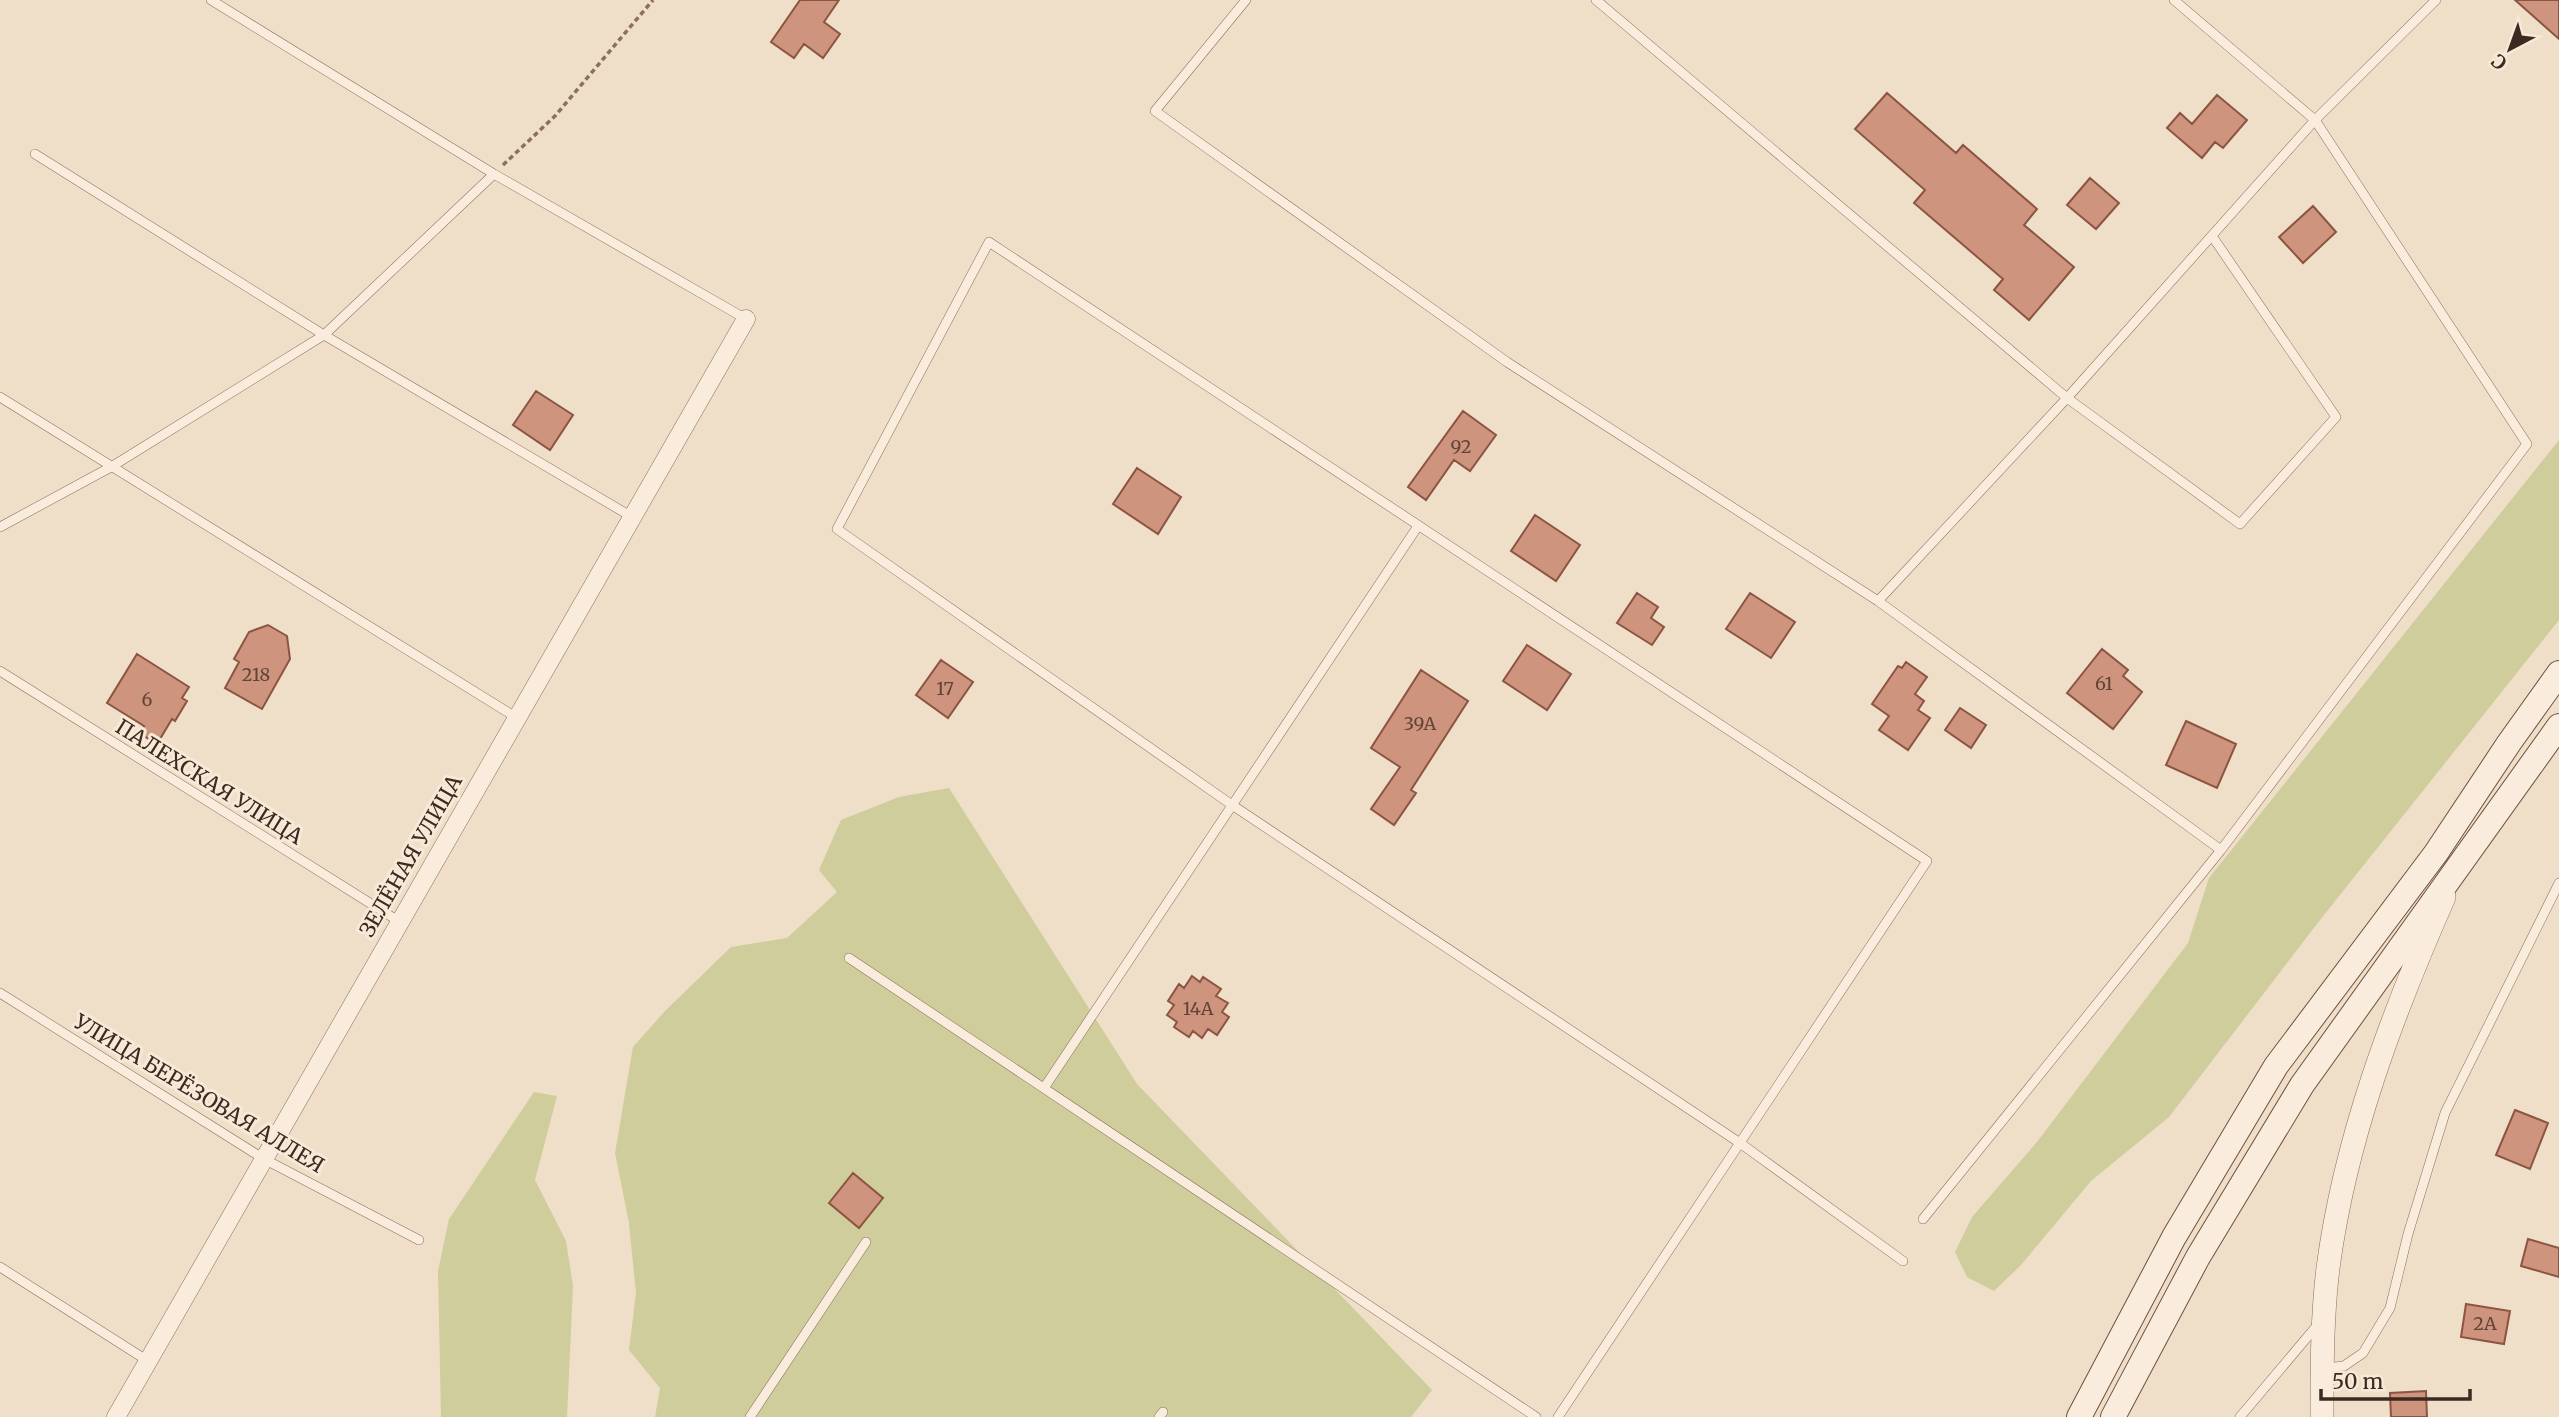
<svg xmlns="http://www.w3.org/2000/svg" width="2559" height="1417" viewBox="0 0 2559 1417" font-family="Merriweather,serif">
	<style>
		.green { fill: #cecd9b }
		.building { fill: #ce947d; stroke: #8c5442; stroke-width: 2 }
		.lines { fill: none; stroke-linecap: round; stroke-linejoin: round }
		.service-casing { stroke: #8c6f5c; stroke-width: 10 }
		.minor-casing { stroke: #8c6f5c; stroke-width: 19 }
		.tertiary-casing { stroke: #8c6f5c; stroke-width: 24 }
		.secondary-casing { stroke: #6e503f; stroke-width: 26 }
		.path { stroke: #8c6f5c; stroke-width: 3.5; stroke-dasharray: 5 3.5; stroke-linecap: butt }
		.service { stroke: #faecdc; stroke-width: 9 }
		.minor { stroke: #faecdc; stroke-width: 18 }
		.tertiary { stroke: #faecdc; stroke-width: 23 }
		.secondary { stroke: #faecdc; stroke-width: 24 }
		.labels { text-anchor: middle; stroke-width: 6; stroke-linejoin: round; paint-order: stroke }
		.number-label { font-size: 18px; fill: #604437 }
		.street-label { font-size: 21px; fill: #3c2a20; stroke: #f7e9d8 }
	</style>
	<rect width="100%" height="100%" fill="#efdec8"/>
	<path class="green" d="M 2559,440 L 2559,620 L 2320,920 L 2169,1117 L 2091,1181 L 2021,1265 L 1994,1291 L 1967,1277 L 1955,1252 L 1972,1217 L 2037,1142 L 2188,943 L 2209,878 Z
		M 949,788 L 1137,1084 L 1432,1390 L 1411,1417 L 655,1417 L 660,1388 L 629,1350 L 636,1293 L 629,1223 L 615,1153 L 633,1047 L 665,1011 L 731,947 L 787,938 L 837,892 L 819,870 L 841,820 L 899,797 Z
		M 534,1092 L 557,1096 L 535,1180 L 566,1241 L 573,1286 L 567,1417 L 441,1417 L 438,1271 L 449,1219 Z"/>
	<path class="building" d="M 800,0 L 839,0 L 824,22 L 840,34 L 823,58 L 804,44 L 794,58 L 771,42 Z
		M 2515,0 L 2559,0 L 2559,39 Z
		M 1887,93 L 1956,153 L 1963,145 L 2037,209 L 2024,225 L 2074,267 L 2029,320 L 1994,290 L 2003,279 L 1914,203 L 1925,190 L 1855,129 Z
		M 2217,95 L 2247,120 L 2223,148 L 2215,142 L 2202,158 L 2167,128 L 2180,113 L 2192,124 Z
		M 2090,178 L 2119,203 L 2096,229 L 2067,205 Z
		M 2313,206 L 2336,232 L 2303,263 L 2279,237 Z
		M 536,391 L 573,415 L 550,450 L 513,425 Z
		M 1463,411 L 1496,435 L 1470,471 L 1454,460 L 1426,500 L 1408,487 Z
		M 1137,468 L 1181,497 L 1158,534 L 1113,504 Z
		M 1535,515 L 1580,545 L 1556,581 L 1511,551 Z
		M 1637,593 L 1658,607 L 1651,618 L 1664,627 L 1652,645 L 1617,623 Z
		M 1750,593 L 1795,622 L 1771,658 L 1726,629 Z
		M 268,625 L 287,636 L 290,659 L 262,709 L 225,688 L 239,662 L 234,659 L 249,632 Z
		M 1527,645 L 1571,674 L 1547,710 L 1503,681 Z
		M 2102,649 L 2128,670 L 2123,676 L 2142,692 L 2113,729 L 2067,693 Z
		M 137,654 L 189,687 L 182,698 L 187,701 L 175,721 L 172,719 L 157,744 L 139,733 L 144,726 L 107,703 Z
		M 941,660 L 973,682 L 948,718 L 916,695 Z
		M 1906,662 L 1927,677 L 1915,694 L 1924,701 L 1918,710 L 1930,718 L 1908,750 L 1879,730 L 1889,716 L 1872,704 L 1898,666 L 1902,668 Z
		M 1421,670 L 1468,701 L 1411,790 L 1416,793 L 1394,825 L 1371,809 L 1400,767 L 1371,748 Z
		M 1960,708 L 1986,725 L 1971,748 L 1945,730 Z
		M 2186,721 L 2236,744 L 2217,788 L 2166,765 Z
		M 1192,976 L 1200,982 L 1203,977 L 1221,989 L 1216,996 L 1228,1003 L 1222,1012 L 1229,1017 L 1217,1035 L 1208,1029 L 1202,1038 L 1193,1031 L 1189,1037 L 1174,1027 L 1177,1022 L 1167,1015 L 1174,1005 L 1168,1001 L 1179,984 L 1184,988 Z
		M 2515,1110 L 2548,1123 L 2530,1169 L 2496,1155 Z
		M 853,1173 L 883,1198 L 859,1228 L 829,1203 Z
		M 2528,1239 L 2559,1248 L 2559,1277 L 2521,1266 Z
		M 2466,1304 L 2510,1311 L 2504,1344 L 2461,1337 Z
		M 2426,1391 L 2427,1417 L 2391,1417 L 2390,1393 Z"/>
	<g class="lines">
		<g class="service-casing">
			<path id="service" d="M 211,0 L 494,174 L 746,319
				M 1246,0 L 1155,111 L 1507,362 L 1878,601 L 2221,850
				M 1596,0 L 2067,398 L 2240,524 L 2336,417 L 2212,236
				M 35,154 L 324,335 L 632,517
				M 0,397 L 517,718
				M 0,527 L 111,467 L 324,335 L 494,174
				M 1878,601 L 2067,398 L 2315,120 L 2436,0
				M 0,671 L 400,922
				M 849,958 L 1536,1417
				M 0,993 L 264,1159 L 419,1240
				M 1044,1088 L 1418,526
				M 1923,1219 L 2221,850 L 2527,444 L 2315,120 L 2174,0
				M 0,1267 L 148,1361
				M 2325,1368 L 2344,1366 L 2363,1353 L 2390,1308 L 2408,1234 L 2445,1113 L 2559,883
				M 750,1417 L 866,1242
				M 1159,1417 L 1163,1412
				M 1558,1417 L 1927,861 L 989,242 L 837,529 L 1232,805 L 1740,1143 L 1903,1261
				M 2240,1417 L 2320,1322"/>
		</g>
		<g class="minor-casing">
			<path id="minor" d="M 116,1417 L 746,319"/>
		</g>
		<g class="tertiary-casing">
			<path id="tertiary" d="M 2322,1417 C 2322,1367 2322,1317 2328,1268 C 2345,1139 2392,1015 2444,897"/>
		</g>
		<g class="secondary-casing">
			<path id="secondary" d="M 2079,1417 L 2174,1237 L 2276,1066 L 2436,853 L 2509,743 L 2559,673
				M 2113,1417 L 2198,1257 L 2302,1085 L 2559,726"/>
		</g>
		<path class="path" d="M 503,165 L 555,116 L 653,0"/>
		<use href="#service" class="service"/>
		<use href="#minor" class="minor"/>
		<use href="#tertiary" class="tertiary"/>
		<use href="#secondary" class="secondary"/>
	</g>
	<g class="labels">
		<g class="number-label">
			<text x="1461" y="453">92</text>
			<text x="256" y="681">218</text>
			<text x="2104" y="690">61</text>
			<text x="945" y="695">17</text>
			<text x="147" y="706">6</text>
			<text x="1420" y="730">39А</text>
			<text x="1198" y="1015">14А</text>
			<text x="2485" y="1330">2А</text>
		</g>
		<g class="street-label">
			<text transform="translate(209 782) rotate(32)" y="7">ПАЛЕХСКАЯ УЛИЦА</text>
			<text transform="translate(411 856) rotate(-60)" y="7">ЗЕЛЁНАЯ УЛИЦА</text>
			<text transform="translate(199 1094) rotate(31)" y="7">УЛИЦА БЕРЁЗОВАЯ АЛЛЕЯ</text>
		</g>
	</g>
	<g transform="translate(2510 49) rotate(221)" stroke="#f7e9d8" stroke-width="5" paint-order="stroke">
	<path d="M0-5L12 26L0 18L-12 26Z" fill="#3c2a20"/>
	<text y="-10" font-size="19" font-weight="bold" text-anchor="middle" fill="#3c2a20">С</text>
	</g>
	<path d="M2321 1389v10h149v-10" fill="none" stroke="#3c2a20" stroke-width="3.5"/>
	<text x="2332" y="1389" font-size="21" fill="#3c2a20" stroke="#f7e9d8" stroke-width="5" paint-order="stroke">50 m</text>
</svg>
